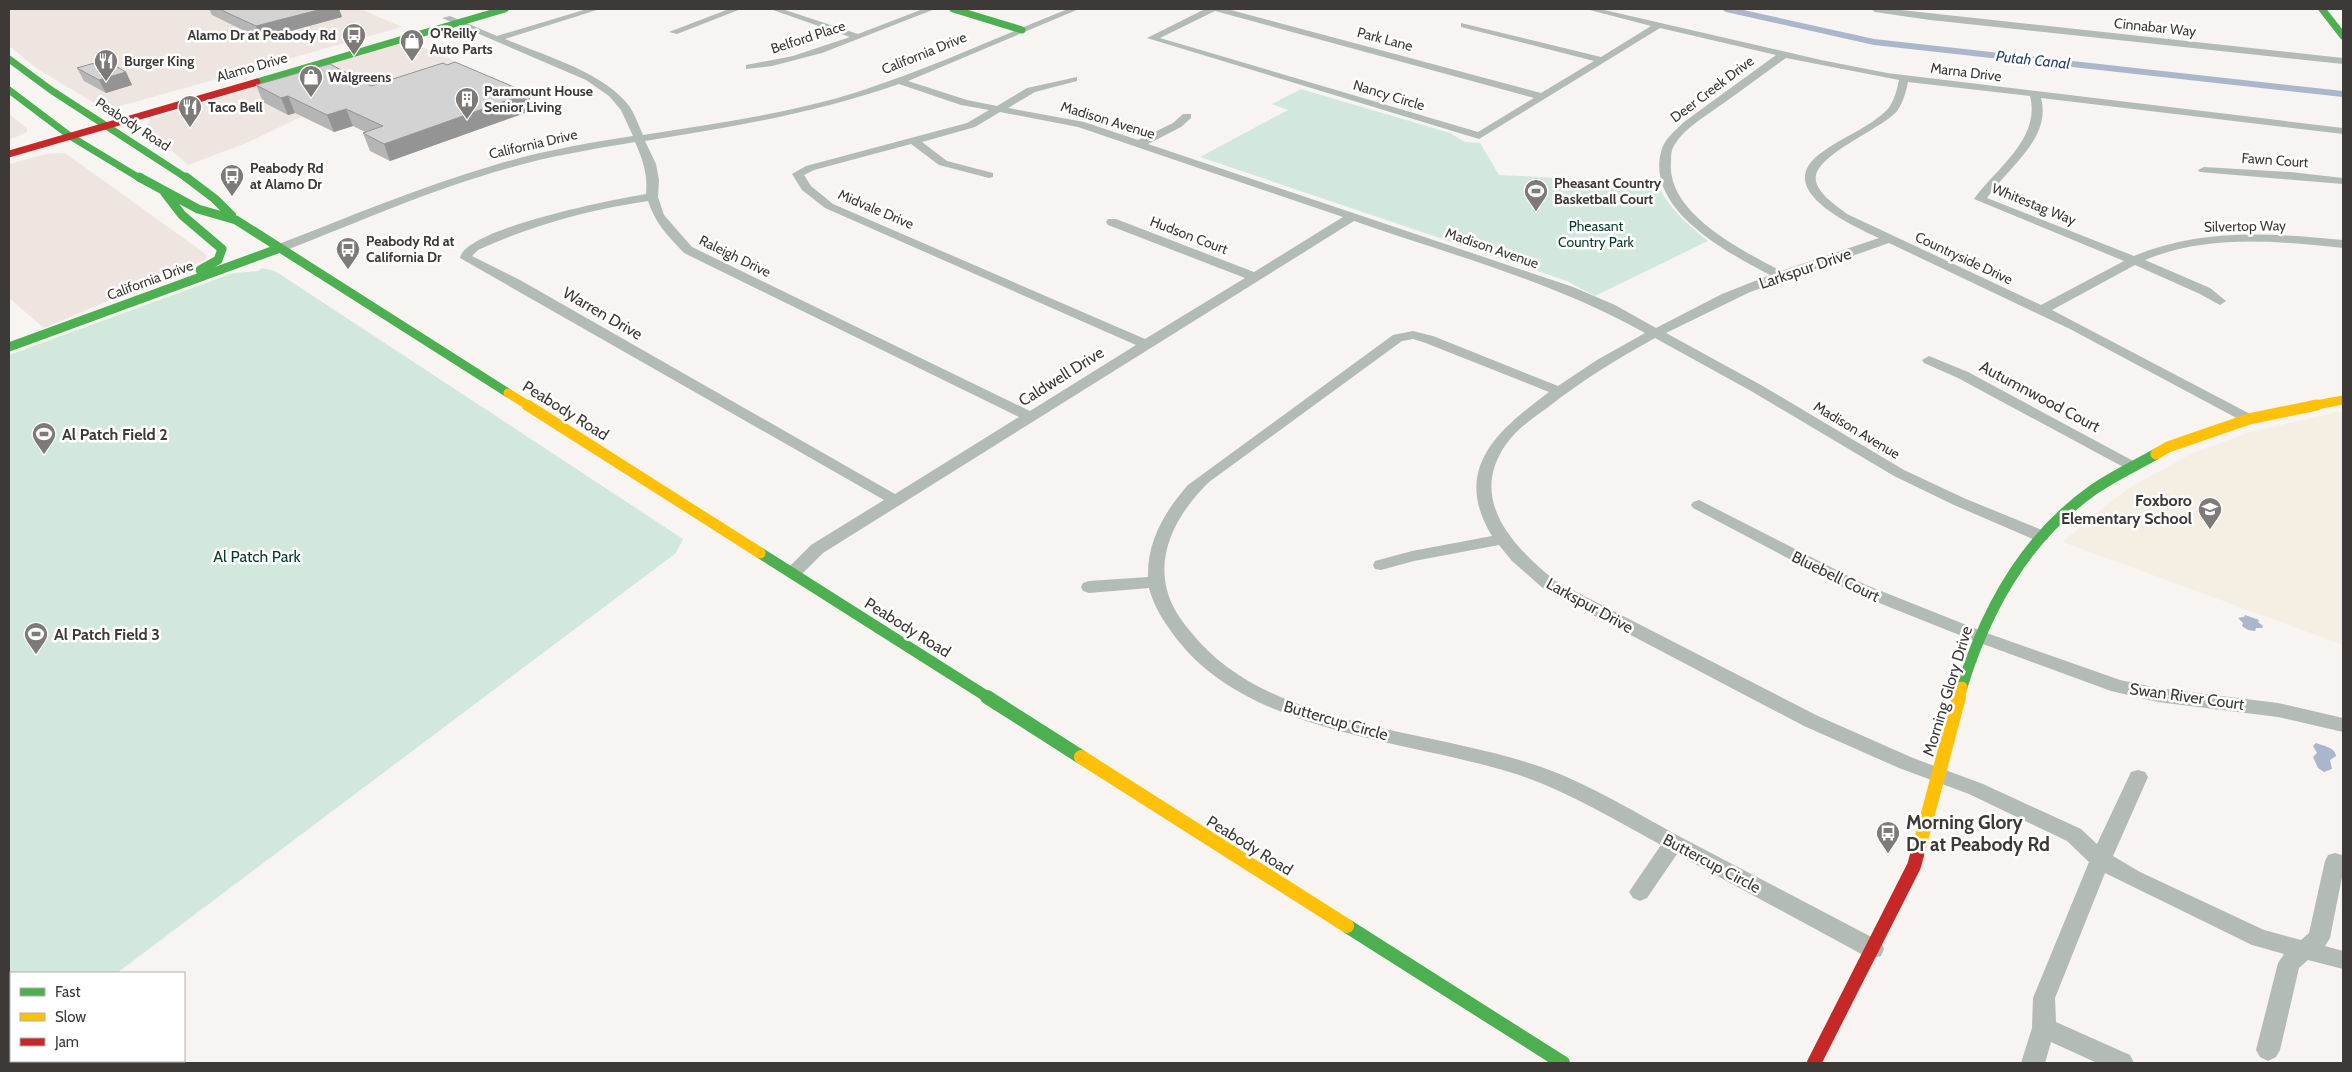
<svg xmlns="http://www.w3.org/2000/svg" width="2352" height="1072" viewBox="0 0 2352 1072" font-family="Cabin,sans-serif">
	<style>
		.built { fill: #efe5e0 }
		.education { fill: #f5eee2 }
		.green { fill: #d3e8dc }
		.water { fill: #aab6cc }
		.lines { fill: none; stroke-linecap: round; stroke-linejoin: round }
		.canal { fill: #aab6cc; fill-rule: evenodd }
		.street { fill: #b2bbb6; fill-rule: evenodd }
		.fast-far3 { stroke: #4caf50; stroke-width: 7 }
		.fast-far2 { stroke: #4caf50; stroke-width: 9 }
		.fast-far1 { stroke: #4caf50; stroke-width: 11 }
		.fast { stroke: #4caf50; stroke-width: 14 }
		.slow-far2 { stroke: #ffc107; stroke-width: 9 }
		.slow-far1 { stroke: #ffc107; stroke-width: 11 }
		.slow { stroke: #ffc107; stroke-width: 14 }
		.jam-far1 { stroke: #c62828; stroke-width: 7 }
		.jam { stroke: #c62828; stroke-width: 14 }
		.wall { fill: #b6b5b5 }
		.shaded-wall { fill: #949494 }
		.building { fill: #d4d3d3; stroke: #949494 }
		.labels { text-anchor: middle; stroke-width: 5; stroke-linejoin: round; paint-order: stroke }
		.far-street-label { font-size: 14px; fill: #3c3937; stroke: #fff }
		.far-poi-label { font-size: 14px; font-weight: bold; fill: #3c3937; stroke: #fff; text-anchor: start }
		.far-park-label { font-size: 14px; fill: #073e2a; stroke: #fff }
		.far-water-label { font-size: 15px; font-style: italic; fill: #29436f; stroke: #fff }
		.street-label { font-size: 16px; fill: #3c3937; stroke: #fff }
		.poi-label { font-size: 16px; font-weight: bold; fill: #3c3937; stroke: #fff; text-anchor: start }
		.park-label { font-size: 16px; fill: #073e2a; stroke: #fff }
		.near-poi-label { font-size: 19px; font-weight: bold; fill: #3c3937; stroke: #fff; text-anchor: start }
	</style>
	<rect width="100%" height="100%" fill="#f7f4f2"/>
	<path class="built" d="M 9,9 L 361,9 L 402,27 L 117,107 L 101,107 L 39,70 L 9,46 Z
		M 406,40 L 457,62 L 313,111 L 249,142 L 188,165 L 145,127 L 151,119 Z
		M 9,114 L 27,128 L 27,132 L 9,140 Z
		M 65,153 L 203,252 L 207,256 L 205,260 L 44,328 L 9,298 L 9,164 L 46,154 Z"/>
	<path class="education" d="M 2343,411 L 2343,645 L 2063,542 L 2090,518 L 2129,488 L 2191,454 L 2250,432 Z"/>
	<path class="green" d="M 1301,89 L 1450,133 L 1465,142 L 1480,143 L 1499,175 L 1657,183 C 1668,208 1687,224 1708,241 L 1595,296 L 1567,281 L 1200,157 L 1288,110 L 1272,104 Z
		M 262,268 L 275,271 L 683,539 L 676,553 L 117,973 L 11,973 L 11,1053 L 9,1055 L 9,355 L 233,273 L 258,271 Z"/>
	<path class="water" d="M 2245,615 L 2259,620 L 2258,622 L 2263,626 L 2262,628 L 2256,628 L 2255,631 L 2248,630 L 2242,626 L 2243,623 L 2238,618 L 2244,617 Z
		M 2316,743 C 2323,746 2335,747 2336,756 L 2330,760 L 2332,769 L 2324,772 L 2318,768 L 2313,757 L 2317,753 L 2313,746 Z"/>
	<g class="lines">
		<path class="canal" d="M 1721,9 L 1739,9 L 1874,39 L 2343,91 L 2343,97 L 1874,45 L 1726,12 Z"/>
		<path class="street" d="M 587,9 L 600,9 L 505,39 C 545,56 604,72 630,107 C 635,115 639,126 643,135 C 707,125 771,116 834,99 C 914,76 990,40 1068,9 L 1079,9 L 908,81 L 967,100 L 997,106 L 1027,88 L 1077,77 L 1077,81 L 1035,92 L 1008,108 L 1084,122 L 1138,140 L 1173,123 L 1183,114 L 1191,114 L 1191,118 L 1181,127 L 1148,144 L 1573,287 L 1615,305 L 1656,328 L 1722,294 L 1770,275 C 1728,253 1646,210 1661,152 C 1663,140 1676,130 1684,122 L 1776,55 L 1660,28 L 1479,139 L 1147,38 L 1205,9 L 1227,9 L 1541,93 L 1594,61 L 1461,27 L 1461,23 L 1601,57 L 1651,26 L 1586,9 L 1600,9 L 1821,60 L 1887,73 L 2343,128 L 2343,134 L 2041,98 C 2052,139 2007,168 1987,198 L 2134,256 C 2201,228 2273,233 2343,240 L 2343,248 C 2277,241 2208,234 2145,260 L 2210,288 L 2226,301 L 2220,305 L 2200,294 L 2135,265 L 2052,310 L 2254,416 L 2256,419 L 2254,422 L 2244,422 L 2070,329 L 1889,243 L 1750,292 L 1666,333 L 1761,385 L 1904,470 L 1966,499 L 2047,532 L 2049,536 L 2047,540 L 2035,540 L 1954,505 L 1894,476 L 1751,391 L 1655,338 C 1617,359 1581,381 1547,408 C 1533,418 1517,429 1507,443 C 1466,499 1514,548 1557,582 L 1818,716 L 1913,758 L 1983,784 L 2081,829 L 2097,844 L 2131,772 L 2138,770 L 2145,772 L 2148,777 L 2113,856 L 2140,872 L 2264,930 L 2301,940 L 2309,933 L 2325,861 L 2328,855 L 2335,853 L 2342,855 L 2343,872 L 2330,938 L 2325,946 L 2343,951 L 2343,969 L 2308,960 L 2299,968 L 2280,1050 L 2276,1057 L 2268,1061 L 2260,1057 L 2256,1050 L 2278,963 L 2284,954 L 2252,945 L 2105,873 L 2055,998 L 2056,1022 L 2130,1055 L 2134,1063 L 2097,1063 L 2051,1042 L 2045,1063 L 2021,1063 L 2032,1028 L 2033,998 L 2089,862 L 2067,841 L 1969,794 L 1899,768 L 1804,726 L 1545,590 L 1512,561 L 1499,545 L 1414,561 L 1381,570 L 1375,569 L 1373,565 L 1375,561 L 1412,551 L 1492,536 C 1451,469 1498,430 1549,392 L 1423,342 L 1413,339 L 1402,341 L 1209,482 C 1181,509 1156,549 1167,590 C 1171,606 1180,619 1190,631 C 1273,737 1453,726 1569,778 C 1605,794 1639,814 1673,833 C 1742,869 1812,906 1881,942 L 1884,949 L 1881,956 L 1873,958 L 1865,956 L 1677,854 L 1647,898 L 1640,901 L 1633,898 L 1629,892 L 1633,886 L 1661,845 C 1615,820 1569,792 1519,775 C 1409,739 1250,735 1176,638 C 1164,622 1154,607 1149,588 L 1089,593 L 1083,591 L 1081,587 L 1083,583 L 1089,581 L 1148,577 C 1147,541 1165,511 1188,485 L 1393,335 L 1413,331 L 1433,336 L 1558,386 L 1597,360 L 1645,333 C 1554,282 1452,255 1354,221 L 823,553 L 799,577 L 787,577 L 785,573 L 787,569 L 811,545 L 884,500 L 460,258 C 465,228 616,199 646,194 C 648,175 643,160 635,142 C 593,149 550,156 509,168 C 432,189 359,222 284,251 L 276,251 L 274,248 L 276,245 C 349,217 422,186 498,164 C 542,151 587,143 633,136 L 621,110 L 609,96 L 586,80 L 442,18 L 450,16 L 497,36 ZM 1215,11 L 1534,98 L 1478,132 L 1160,38 ZM 1786,58 L 1899,80 C 1897,90 1894,101 1888,109 C 1869,128 1842,137 1821,153 C 1771,189 1851,225 1879,238 L 1781,271 C 1743,251 1666,213 1671,162 C 1671,155 1671,150 1675,144 C 1685,128 1703,118 1718,107 C 1741,91 1763,74 1786,58 ZM 1908,82 L 2030,96 C 2041,139 1996,168 1974,199 L 2124,261 L 2041,305 L 1847,214 C 1837,206 1819,195 1816,181 C 1811,156 1881,130 1897,111 C 1903,103 1906,92 1908,82 ZM 899,84 L 961,105 L 989,110 L 967,123 L 806,166 L 792,174 L 802,190 L 825,208 L 1136,345 L 1030,411 L 692,247 L 664,215 L 658,197 L 659,180 L 656,164 L 645,141 C 732,127 816,113 899,84 ZM 1000,112 L 1078,127 L 1343,217 L 1254,272 L 1116,219 L 1108,219 L 1106,222 L 1108,225 L 1245,278 L 1145,339 L 833,204 L 811,186 L 804,175 L 814,170 L 911,144 L 939,165 L 989,178 L 993,177 L 993,173 L 947,161 L 922,142 L 975,127 ZM 648,201 C 655,223 668,236 684,253 L 1019,417 L 895,494 L 520,280 L 472,256 L 478,250 C 533,225 588,210 648,201 Z
			M 729,9 L 741,9 L 677,34 L 669,32 Z
			M 770,9 L 782,9 L 858,34 L 923,9 L 935,9 L 822,53 L 772,66 L 746,69 L 746,65 L 793,56 L 850,37 Z
			M 1871,9 L 1892,9 L 2343,58 L 2343,64 L 1930,20 L 1875,12 Z
			M 2204,167 L 2290,172 L 2343,178 L 2343,184 L 2200,172 L 2198,170 Z
			M 1929,356 L 1968,372 L 2137,463 L 2140,466 L 2132,471 L 2127,469 L 1958,378 L 1924,363 L 1922,360 Z
			M 1699,500 L 1866,585 L 1984,632 L 2120,680 L 2158,688 L 2278,703 L 2343,718 L 2343,732 L 2278,717 L 2158,702 L 2111,691 L 1972,640 L 1854,593 L 1693,508 L 1691,505 L 1693,502 Z"/>
		<path class="fast-far3" d="M 953,9 L 1022,30
			M 2322,9 L 2343,36
			M 9,59 L 51,90 L 188,179
			M 257,82 L 505,9
			M 9,90 L 70,136 L 141,179"/>
		<path class="fast-far2" d="M 139,177 L 198,209 L 236,220 L 508,393
			M 186,177 L 215,199 L 232,216
			M 165,193 L 182,215 L 222,249 L 218,260 L 200,270
			M 9,347 L 280,248"/>
		<path class="fast-far1" d="M 760,553 L 989,698
			M 1962,687 C 1986,609 2025,538 2093,490 C 2113,476 2135,466 2156,454"/>
		<path class="fast" d="M 987,697 L 1081,757
			M 1347,926 L 1563,1063"/>
		<path class="slow-far2" d="M 508,393 L 529,406
			M 2311,406 L 2343,400"/>
		<path class="slow-far1" d="M 527,405 L 760,553
			M 2156,454 L 2168,447 L 2249,419 L 2317,405
			M 1959,698 L 1962,687"/>
		<path class="slow" d="M 1081,757 L 1347,926
			M 1917,855 L 1959,697"/>
		<path class="jam-far1" d="M 9,154 L 257,82"/>
		<path class="jam" d="M 1814,1063 L 1914,866 L 1917,855"/>
	</g>
	<path class="wall" d="M 209,9 L 339,9 L 342,17 L 261,39 L 212,15 Z
		M 77,68 L 126,72 L 132,85 L 106,93 L 84,81 Z
		M 256,85 L 371,86 L 528,93 L 533,110 L 390,161 L 370,151 L 363,133 L 365,132 L 353,126 L 334,132 L 295,113 L 288,115 L 263,102 Z"/>
	<path class="shaded-wall" d="M 322,9 L 339,9 L 342,17 L 261,39 L 256,26 Z
		M 126,72 L 132,85 L 106,93 L 99,80 Z
		M 528,93 L 533,110 L 390,161 L 384,144 Z
		M 288,96 L 295,113 L 288,115 L 281,98 Z
		M 346,109 L 353,126 L 334,132 L 327,115 Z"/>
	<path class="building" d="M 219,9 L 322,9 L 256,26 Z
		M 105,60 L 126,72 L 99,80 L 77,68 Z
		M 455,62 L 528,93 L 384,144 L 363,133 L 383,126 L 346,109 L 327,115 L 288,96 L 281,98 L 256,85 L 330,64 L 371,86 L 443,63 L 447,65 Z"/>
	<defs>
		<g id="bus-pin" transform="scale(1.25)"><path d="M0 17L-7.5 6A9.5 9.5 0 1 1 7.5 6Z" fill="#7d7a78" stroke="#fff"/><path d="M-5-6H5V4H4V6H2V4H-2V6H-4V4H-5ZM-3.5-4V0h7V-4ZM-3.5 1.2v1.5H-2V1.2ZM2 1.2v1.5H3.5V1.2Z" fill="#fff"/></g>
		<g id="shop-pin" transform="scale(1.25)"><path d="M0 17L-7.5 6A9.5 9.5 0 1 1 7.5 6Z" fill="#7d7a78" stroke="#fff"/><path d="M-5-2.5h2.3a2.7 3.5 0 0 1 5.4 0H5L5.5 6h-11ZM-1.5-2.5h3a1.5 2.3 0 0 0-3 0Z" fill="#fff"/></g>
		<g id="restaurant-pin" transform="scale(1.25)"><path d="M0 17L-7.5 6A9.5 9.5 0 1 1 7.5 6Z" fill="#7d7a78" stroke="#fff"/><path d="M-5-6h1v4h1v-4h1v4h1v-4h1v5L-1.5 .5V6h-2V.5L-5-1ZM5-6V6H3V1.5H1.5Q1.5-4 5-6Z" fill="#fff"/></g>
		<g id="building-pin" transform="scale(1.25)"><path d="M0 17L-7.5 6A9.5 9.5 0 1 1 7.5 6Z" fill="#7d7a78" stroke="#fff"/><path d="M-4-6H4V6H1V3H-1V6H-4ZM-2.5-4.3h1.7v1.8h-1.7ZM.8-4.3h1.7v1.8H.8ZM-2.5-1h1.7V.8h-1.7ZM.8-1h1.7V.8H.8Z" fill="#fff"/></g>
		<g id="stadium-pin" transform="scale(1.25)"><path d="M0 17L-7.5 6A9.5 9.5 0 1 1 7.5 6Z" fill="#7d7a78" stroke="#fff"/><path d="M0-5a6.5 5 0 1 0 0 10a6.5 5 0 1 0 0-10ZM-3.5-1.8h7v3.6h-7Z" fill="#fff"/></g>
		<g id="school-pin" transform="scale(1.25)"><path d="M0 17L-7.5 6A9.5 9.5 0 1 1 7.5 6Z" fill="#7d7a78" stroke="#fff"/><path d="M0-5L7-2L0 1L-7-2ZM-4 1L0 2.5L4 1V4Q0 6-4 4Z" fill="#fff"/></g>
	</defs>
	<g fill-rule="evenodd">
		<use href="#bus-pin" x="354" y="35"/>
		<use href="#shop-pin" x="412" y="41"/>
		<use href="#restaurant-pin" x="106" y="61"/>
		<use href="#shop-pin" x="311" y="77"/>
		<use href="#building-pin" x="467" y="99"/>
		<use href="#restaurant-pin" x="190" y="107"/>
		<use href="#bus-pin" x="232" y="176"/>
		<use href="#stadium-pin" x="1536" y="191"/>
		<use href="#bus-pin" x="348" y="249"/>
		<use href="#stadium-pin" x="44" y="434"/>
		<use href="#school-pin" x="2210" y="509"/>
		<use href="#stadium-pin" x="36" y="634"/>
		<use href="#bus-pin" x="1888" y="833"/>
	</g>
	<g class="labels">
		<g class="far-street-label">
			<text transform="translate(2155 27) rotate(6)" y="5">Cinnabar Way</text>
			<text transform="translate(808 37) rotate(-18)" y="5">Belford Place</text>
			<text transform="translate(1385 39) rotate(15)" y="5">Park Lane</text>
			<text transform="translate(924 53) rotate(-22)" y="5">California Drive</text>
			<text transform="translate(252 67) rotate(-16)" y="5">Alamo Drive</text>
			<text transform="translate(1966 72) rotate(7)" y="5">Marna Drive</text>
			<text transform="translate(1712 89) rotate(-37)" y="5">Deer Creek Drive</text>
			<text transform="translate(1389 95) rotate(17)" y="5">Nancy Circle</text>
			<text transform="translate(1108 120) rotate(17)" y="5">Madison Avenue</text>
			<text transform="translate(133 124) rotate(33)" y="5">Peabody Road</text>
			<text transform="translate(533 144) rotate(-13)" y="5">California Drive</text>
			<text transform="translate(2275 160) rotate(4)" y="5">Fawn Court</text>
			<text transform="translate(2034 204) rotate(22)" y="5">Whitestag Way</text>
			<text transform="translate(876 209) rotate(23)" y="5">Midvale Drive</text>
			<text transform="translate(2245 226) rotate(-1)" y="5">Silvertop Way</text>
			<text transform="translate(1189 235) rotate(21)" y="5">Hudson Court</text>
			<text transform="translate(1492 248) rotate(19)" y="5">Madison Avenue</text>
			<text transform="translate(735 256) rotate(26)" y="5">Raleigh Drive</text>
			<text transform="translate(1964 258) rotate(25)" y="5">Countryside Drive</text>
			<text transform="translate(150 280) rotate(-20)" y="5">California Drive</text>
			<text transform="translate(1857 430) rotate(31)" y="5">Madison Avenue</text>
		</g>
		<g class="far-poi-label">
			<text x="430" y="38">O'Reilly<tspan x="430" dy="16">Auto Parts</tspan></text>
			<text x="336" y="40" text-anchor="end">Alamo Dr at Peabody Rd</text>
			<text x="124" y="66">Burger King</text>
			<text x="328" y="82">Walgreens</text>
			<text x="484" y="96">Paramount House<tspan x="484" dy="16">Senior Living</tspan></text>
			<text x="208" y="112">Taco Bell</text>
			<text x="250" y="173">Peabody Rd<tspan x="250" dy="16">at Alamo Dr</tspan></text>
			<text x="1554" y="188">Pheasant Country<tspan x="1554" dy="16">Basketball Court</tspan></text>
			<text x="366" y="246">Peabody Rd at<tspan x="366" dy="16">California Dr</tspan></text>
		</g>
		<g class="far-park-label">
			<text x="1596" y="231">Pheasant<tspan x="1596" dy="16">Country Park</tspan></text>
		</g>
		<g class="far-water-label">
			<text transform="translate(2033 60) rotate(6)" y="5">Putah Canal</text>
		</g>
		<g class="street-label">
			<text transform="translate(1805 268) rotate(-19)" y="6">Larkspur Drive</text>
			<text transform="translate(603 313) rotate(30)" y="6">Warren Drive</text>
			<text transform="translate(1061 376) rotate(-32)" y="6">Caldwell Drive</text>
			<text transform="translate(2040 396) rotate(28)" y="6">Autumnwood Court</text>
			<text transform="translate(566 410) rotate(32)" y="6">Peabody Road</text>
			<text transform="translate(1836 576) rotate(26)" y="6">Bluebell Court</text>
			<text transform="translate(1590 605) rotate(29)" y="6">Larkspur Drive</text>
			<text transform="translate(908 627) rotate(32)" y="6">Peabody Road</text>
			<text transform="translate(1947 691) rotate(-73)" y="6">Morning Glory Drive</text>
			<text transform="translate(2187 696) rotate(8)" y="6">Swan River Court</text>
			<text transform="translate(1336 720) rotate(16)" y="6">Buttercup Circle</text>
			<text transform="translate(1250 845) rotate(32)" y="6">Peabody Road</text>
			<text transform="translate(1712 863) rotate(28)" y="6">Buttercup Circle</text>
		</g>
		<g class="poi-label">
			<text x="62" y="440">Al Patch Field 2</text>
			<text x="2192" y="506" text-anchor="end">Foxboro<tspan x="2192" dy="18">Elementary School</tspan></text>
			<text x="54" y="640">Al Patch Field 3</text>
		</g>
		<g class="park-label">
			<text x="257" y="562">Al Patch Park</text>
		</g>
		<g class="near-poi-label">
			<text x="1906" y="829">Morning Glory<tspan x="1906" dy="22">Dr at Peabody Rd</tspan></text>
		</g>
	</g>
	<rect width="2352" height="1072" fill="none" stroke="#3c3937" stroke-width="20"/>
	<rect x="10" y="972" width="175" height="90" fill="#ffffff" stroke="#b1b0af"/>
	<rect x="20" y="988" width="25" height="8" fill="#4caf50" stroke="#b1b0af"/>
	<text x="55" y="997" font-size="15" fill="#3c3937">Fast</text>
	<rect x="20" y="1013" width="25" height="8" fill="#ffc107" stroke="#b1b0af"/>
	<text x="55" y="1022" font-size="15" fill="#3c3937">Slow</text>
	<rect x="20" y="1038" width="25" height="8" fill="#c62828" stroke="#b1b0af"/>
	<text x="55" y="1047" font-size="15" fill="#3c3937">Jam</text>
</svg>
